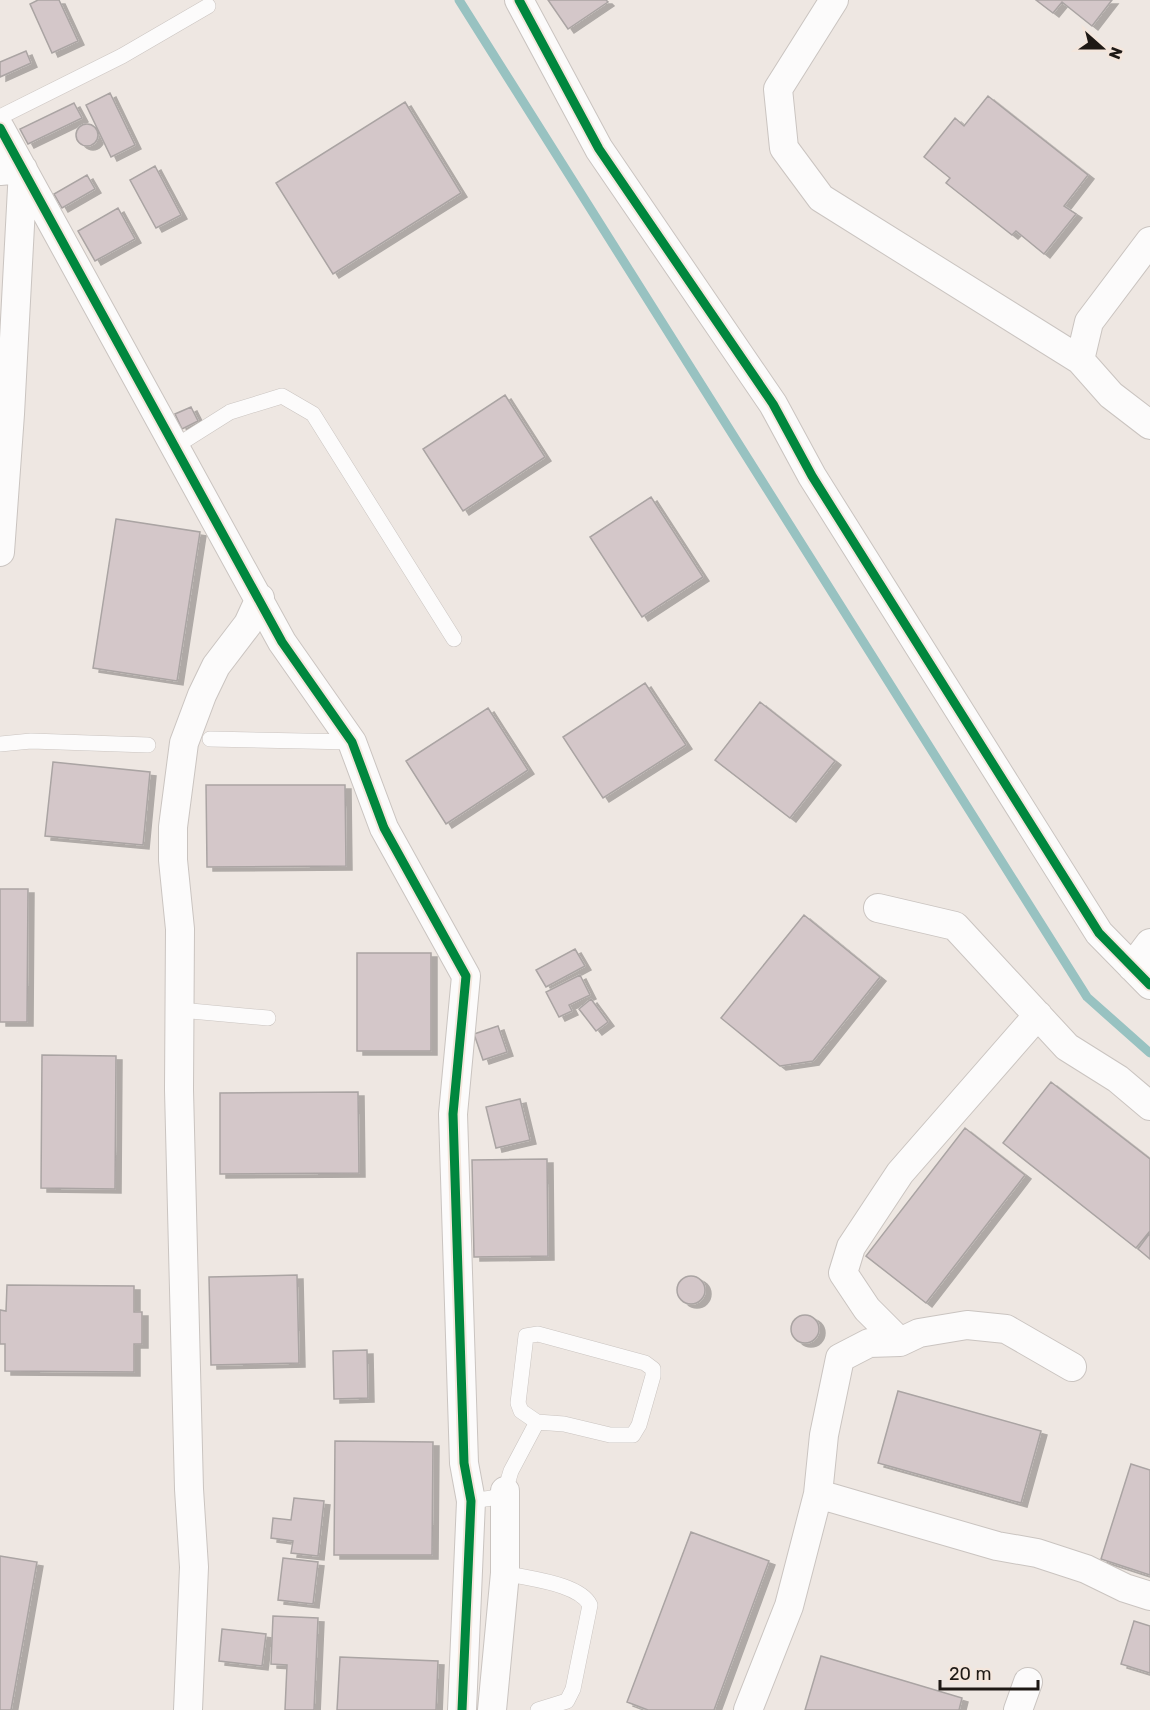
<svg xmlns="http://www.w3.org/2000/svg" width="1150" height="1710" viewBox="0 0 1150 1710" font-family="Rubik,sans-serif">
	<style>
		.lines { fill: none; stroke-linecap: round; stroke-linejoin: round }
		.stream { stroke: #98c2c1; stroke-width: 9 }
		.building { fill: #d4c7c9; stroke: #aaa4a3; stroke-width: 1.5; filter: url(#shadow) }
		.service-casing { stroke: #cac4c0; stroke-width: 16 }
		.minor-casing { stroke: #cac4c0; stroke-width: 30 }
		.service { stroke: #fcfbfb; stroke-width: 15 }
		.minor { stroke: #fcfbfb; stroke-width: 28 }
		.cycleway-casing { stroke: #f4e6dc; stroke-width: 13 }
		.cycleway { stroke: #00873e; stroke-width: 9 }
	</style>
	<defs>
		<filter id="shadow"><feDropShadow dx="6" dy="4" stdDeviation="0" flood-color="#0004"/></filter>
	</defs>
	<rect width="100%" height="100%" fill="#eee7e2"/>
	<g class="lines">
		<path class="stream" d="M 459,0 L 1087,997 L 1150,1053"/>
	</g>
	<path class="building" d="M 38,0 L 59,0 L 78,41 L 52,53 L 30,4 Z
		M 548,0 L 606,0 L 608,2 L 568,29 Z
		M 1036,0 L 1112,0 L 1092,26 L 1062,2 L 1053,13 Z
		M 26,51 L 31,63 L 0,77 L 0,62 Z
		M 110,93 L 135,145 L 111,157 L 86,105 Z
		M 988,96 L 1088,175 L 1064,206 L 1076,214 L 1044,254 L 1016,231 L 1012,235 L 946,183 L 950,178 L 924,157 L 955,118 L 964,126 Z
		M 405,102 L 461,193 L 333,274 L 276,183 Z
		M 74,103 L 82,118 L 28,144 L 20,129 Z
		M76 135a11 11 0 1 1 22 0a11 11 0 1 1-22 0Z
		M 155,166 L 181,215 L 156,228 L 130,180 Z
		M 87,175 L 95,189 L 62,208 L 54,194 Z
		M 118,208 L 135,239 L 95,261 L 78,231 Z
		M 505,395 L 545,457 L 463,511 L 423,449 Z
		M 191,407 L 198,421 L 182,429 L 175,414 Z
		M 651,497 L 703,577 L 642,617 L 590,537 Z
		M 116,519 L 200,532 L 177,681 L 93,668 Z
		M 645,683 L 686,745 L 603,798 L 563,737 Z
		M 760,702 L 835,761 L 790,818 L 715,760 Z
		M 488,708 L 528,770 L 446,824 L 406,761 Z
		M 53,762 L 150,772 L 143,845 L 45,836 Z
		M 206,785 L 345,785 L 346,866 L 207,867 Z
		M 0,889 L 28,889 L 27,1022 L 0,1022 Z
		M 804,915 L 880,977 L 813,1061 L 780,1066 L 721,1018 Z
		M 575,949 L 585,966 L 546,987 L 536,970 Z
		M 357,953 L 431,953 L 431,1051 L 357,1051 Z
		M 580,975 L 590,995 L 569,1005 L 572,1011 L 559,1017 L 546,992 Z
		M 591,999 L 608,1022 L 596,1031 L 579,1009 Z
		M 498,1026 L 507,1052 L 483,1060 L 474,1034 Z
		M 42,1055 L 116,1056 L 115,1189 L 41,1188 Z
		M 1051,1082 L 1150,1159 L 1150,1231 L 1136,1248 L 1003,1143 Z
		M 358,1092 L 359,1173 L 220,1174 L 220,1093 Z
		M 520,1099 L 530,1140 L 496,1148 L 486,1107 Z
		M 965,1128 L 1025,1175 L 926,1303 L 866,1256 Z
		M 547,1159 L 548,1256 L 474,1257 L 472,1160 Z
		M 1150,1233 L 1150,1259 L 1138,1249 Z
		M 297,1275 L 299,1363 L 211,1365 L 209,1277 Z
		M677 1290a14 14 0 1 1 28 0a14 14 0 1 1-28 0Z
		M 7,1285 L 134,1286 L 134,1312 L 142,1312 L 142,1344 L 134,1344 L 134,1372 L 5,1371 L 5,1344 L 0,1344 L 0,1310 L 6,1311 Z
		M791 1329a14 14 0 1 1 28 0a14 14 0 1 1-28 0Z
		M 367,1350 L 368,1398 L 334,1399 L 333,1351 Z
		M 898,1391 L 1041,1431 L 1021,1503 L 878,1463 Z
		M 335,1441 L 433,1442 L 432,1555 L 334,1555 Z
		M 1131,1464 L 1150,1470 L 1150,1575 L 1101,1559 Z
		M 294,1498 L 324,1501 L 318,1556 L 291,1553 L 293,1541 L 271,1538 L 273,1518 L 291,1520 Z
		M 691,1532 L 769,1561 L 714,1710 L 648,1710 L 627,1702 Z
		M 0,1556 L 37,1562 L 11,1710 L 0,1710 Z
		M 283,1558 L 318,1562 L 313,1604 L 278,1600 Z
		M 273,1616 L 318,1618 L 314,1710 L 285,1710 L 287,1665 L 271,1664 Z
		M 1134,1621 L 1150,1626 L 1150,1673 L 1121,1664 Z
		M 222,1629 L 266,1634 L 262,1666 L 219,1661 Z
		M 821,1656 L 962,1698 L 959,1710 L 805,1710 Z
		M 340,1657 L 438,1661 L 436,1710 L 337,1710 Z"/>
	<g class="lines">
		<g class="service-casing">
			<path id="service" d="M 0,117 L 122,56 L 208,6
				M 176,446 L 230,412 L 282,396 L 313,414 L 454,639
				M 210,739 L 352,742
				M 0,744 L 31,741 L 148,745
				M 180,1010 L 268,1018
				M 538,1334 L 645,1363 L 653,1369 L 653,1376 L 639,1425 L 633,1435 L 610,1435 L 564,1424 L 537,1422 L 521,1411 L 518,1403 L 526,1336 Z
				M 471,1501 L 492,1498 L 505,1491 L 511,1471 L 537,1422
				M 505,1573 C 528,1579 579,1583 590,1605 L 573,1689 L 567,1701 L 538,1710"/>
		</g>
		<g class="minor-casing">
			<path id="minor" d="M 519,0 L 599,149 L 773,404 L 812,476 L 1099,933 L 1150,985
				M 834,0 L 778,89 L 784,148 L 821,198 L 1080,360
				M 0,128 L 282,642 L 352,742 L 384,828 L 466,976 L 453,1114 L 464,1463 L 471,1501 L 462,1710
				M 0,171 L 23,169 L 10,414 L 0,552
				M 1150,241 L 1089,322 L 1080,360 L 1111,395 L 1150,425
				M 878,908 L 955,926 L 1067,1047 L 1118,1079 L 1150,1106
				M 1132,967 L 1150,943
				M 900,1342 L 867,1309 L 843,1273 L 851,1247 L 900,1173 L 1038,1015
				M 818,1494 L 997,1546 L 1037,1553 L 1086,1569 L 1125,1588 L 1150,1596
				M 188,1710 L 194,1567 L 189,1489 L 179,1090 L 180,929 L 173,860 L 173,827 L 184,743 L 202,695 L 216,666 L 248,624 L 260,598
				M 492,1710 L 505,1573 L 505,1491
				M 748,1710 L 789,1606 L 818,1494 L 824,1435 L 840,1358 L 869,1343 L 900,1342 L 919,1333 L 967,1325 L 1006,1329 L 1072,1367
				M 1018,1710 L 1028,1682"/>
		</g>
		<use href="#service" class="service"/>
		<use href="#minor" class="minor"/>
		<g class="cycleway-casing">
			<path id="cycleway" d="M 519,0 L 599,149 L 773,404 L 812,476 L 1099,933 L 1150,985
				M 0,128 L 282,642 L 352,742 L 384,828 L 466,976 L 453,1114 L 464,1463 L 471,1501 L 462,1710"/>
		</g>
		<use href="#cycleway" class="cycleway"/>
	</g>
	<g transform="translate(1102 48) rotate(111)" stroke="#f4e6dc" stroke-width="4.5" paint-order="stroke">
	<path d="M0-4.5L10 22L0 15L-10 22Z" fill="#1e1915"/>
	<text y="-9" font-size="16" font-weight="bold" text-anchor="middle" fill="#1e1915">N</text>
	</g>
	<path d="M940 1680v9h98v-9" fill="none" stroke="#1e1915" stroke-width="3"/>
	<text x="949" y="1680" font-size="18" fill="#1e1915" stroke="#f4e6dc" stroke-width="4.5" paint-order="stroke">20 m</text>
</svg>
